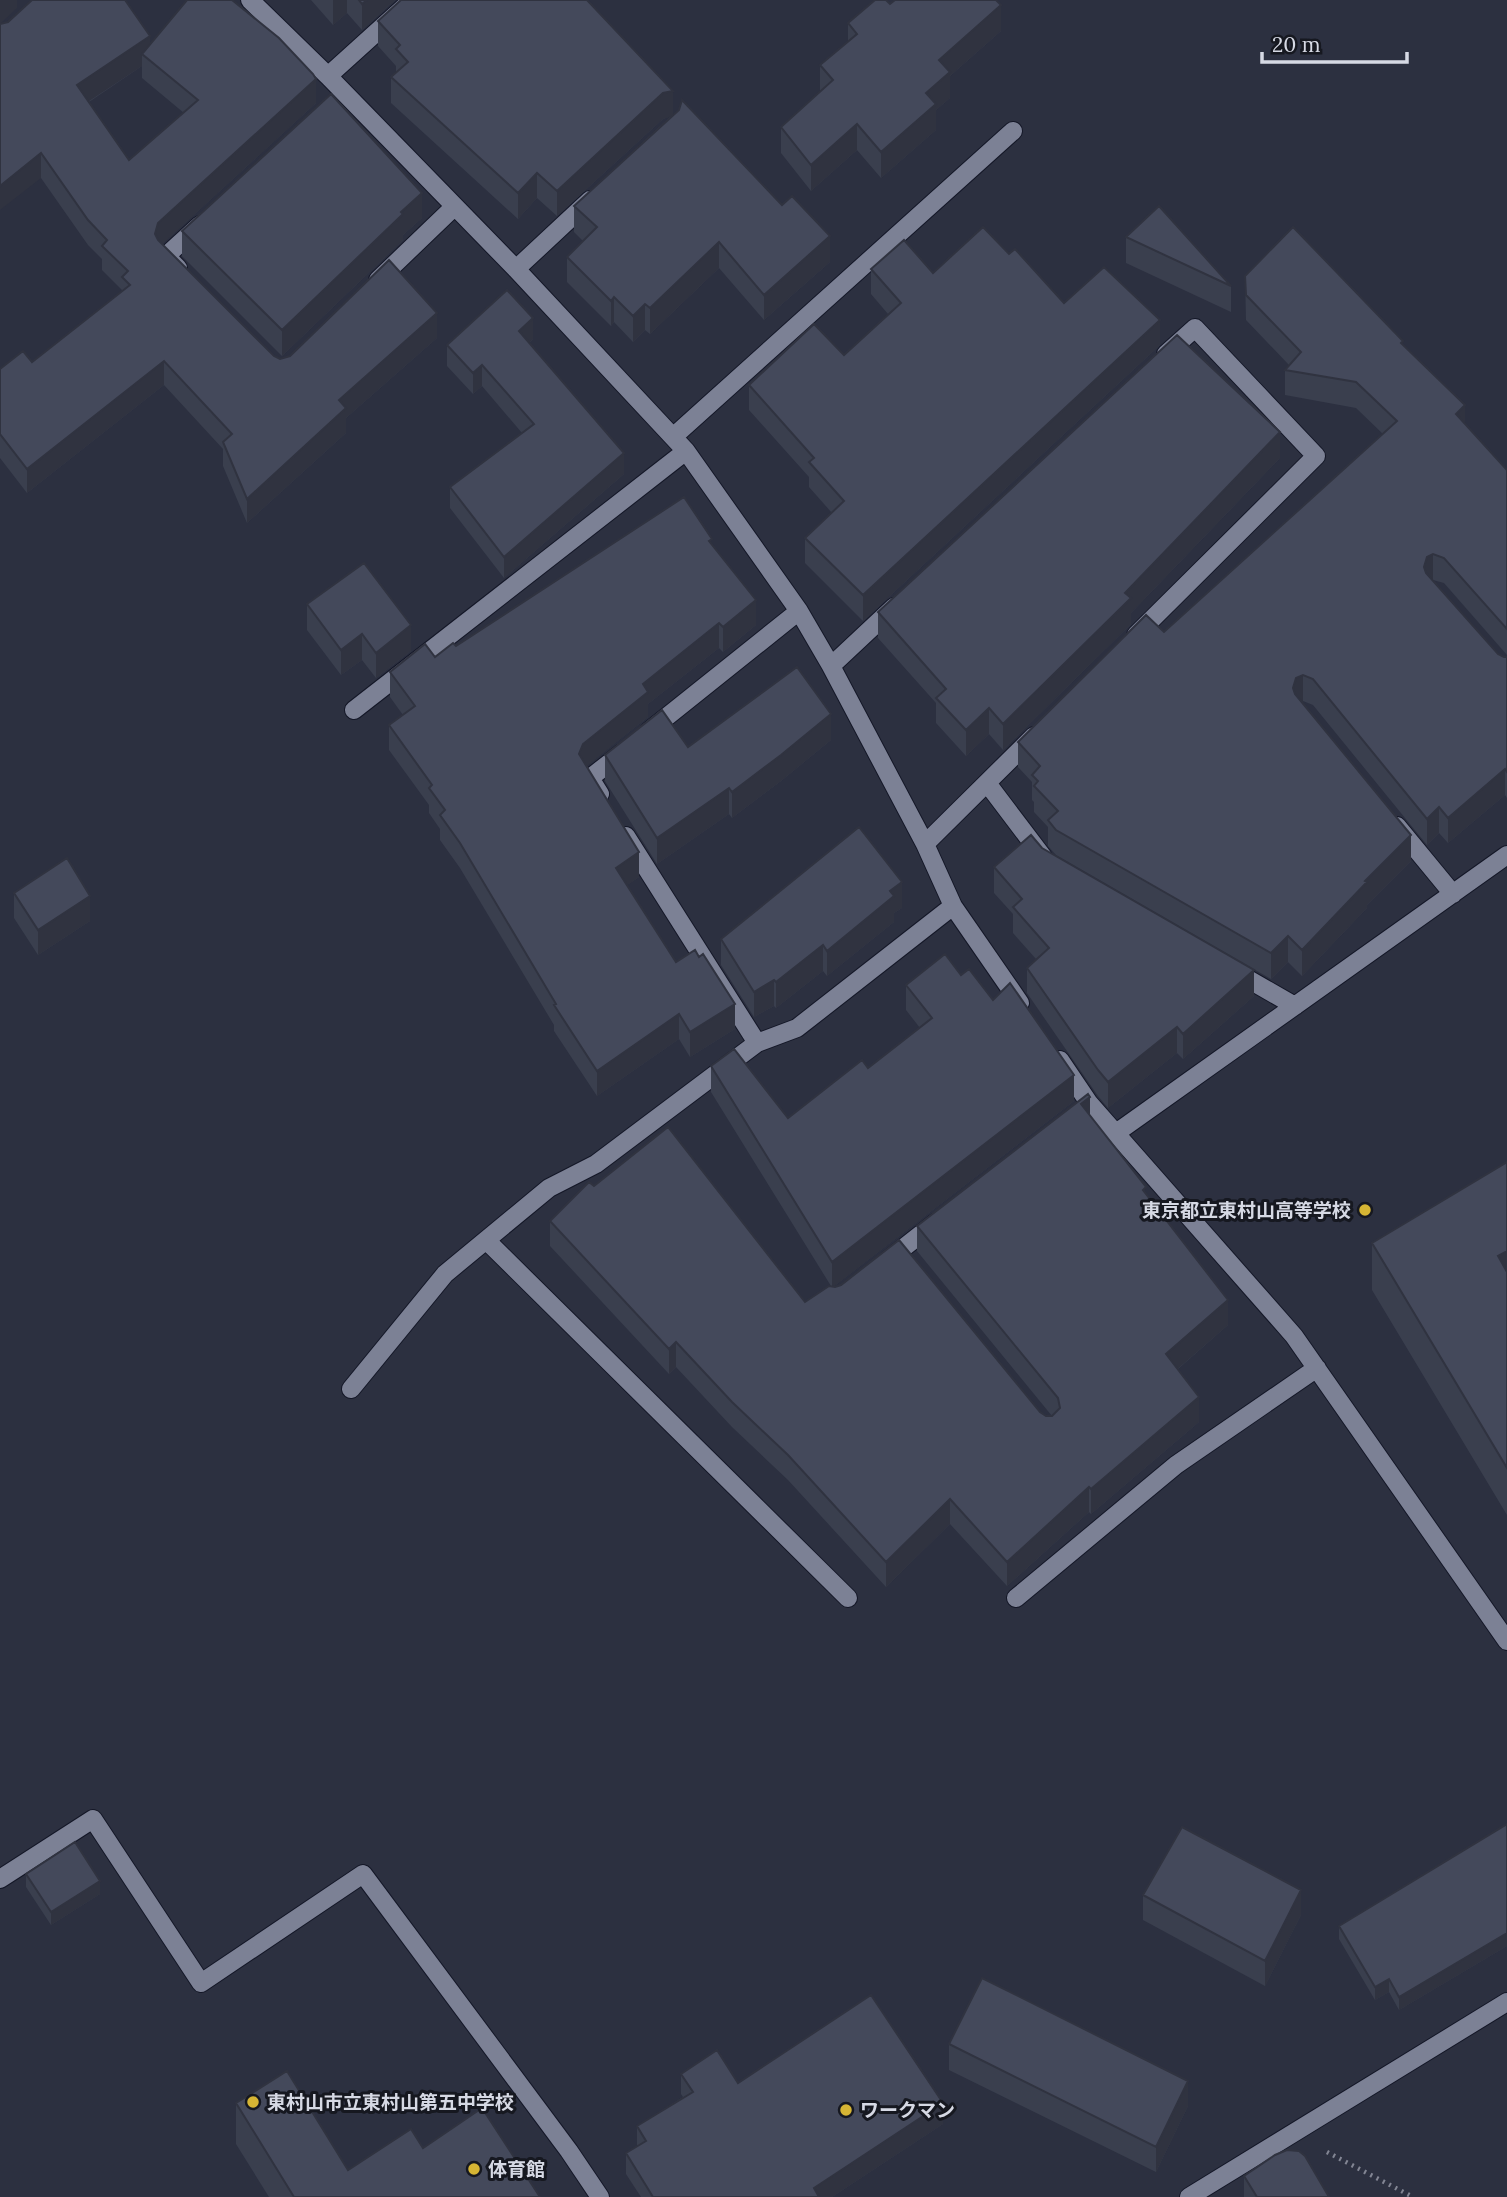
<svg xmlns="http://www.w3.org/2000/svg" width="1507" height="2197" viewBox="0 0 1507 2197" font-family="Lora,'Noto Sans JP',serif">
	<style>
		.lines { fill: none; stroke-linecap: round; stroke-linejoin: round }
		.minor-casing { stroke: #141727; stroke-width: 20 }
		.path { stroke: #828593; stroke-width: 4.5; stroke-dasharray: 2 5; stroke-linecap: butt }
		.minor { stroke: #7c8195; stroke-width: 18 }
		.wall { fill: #3a3f4e; fill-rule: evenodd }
		.shaded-wall { fill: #303340 }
		.building { fill: #44495b; stroke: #303340; stroke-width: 2 }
		.poi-dot { fill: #d6b534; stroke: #161820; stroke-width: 2.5 }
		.labels { text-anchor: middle; stroke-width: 6; stroke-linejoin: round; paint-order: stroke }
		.poi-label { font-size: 19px; font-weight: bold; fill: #d6d9e4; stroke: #161820; text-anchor: start }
	</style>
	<rect width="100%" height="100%" fill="#2c3040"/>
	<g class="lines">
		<g class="minor-casing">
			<path id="minor" d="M 250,0 L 328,76 L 516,269 L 686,451 L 799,611 L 831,666 L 925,844 L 953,906 L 1020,1003
				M 328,76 L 412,0
				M 178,268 L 166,256 L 200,225
				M 516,269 L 590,200
				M 378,280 L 454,207
				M 673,437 L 1013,131
				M 1136,635 L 1316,456 L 1195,328 L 1166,354
				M 831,666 L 894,607
				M 354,710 L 686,451
				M 649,731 L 799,611
				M 987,783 L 1043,857
				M 600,794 L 590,778 L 622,753
				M 1397,826 L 1453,894
				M 626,836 L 757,1043
				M 925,844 L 1034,736
				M 1234,971 L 1295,1006
				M 1060,1060 L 1089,1103 L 1294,1336 L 1507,1641
				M 1116,1133 L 1507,855
				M 486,1240 L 848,1598
				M 888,1260 L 935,1223
				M 351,1389 L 445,1274 L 549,1188 L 596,1164 L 757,1043 L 797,1028 L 953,906
				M 1016,1598 L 1176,1465 L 1317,1368
				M 0,1879 L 93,1819 L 201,1983 L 363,1874 L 569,2151 L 600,2197
				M 1189,2197 L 1507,2002"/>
		</g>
		<path class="path" d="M 1327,2152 L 1413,2197"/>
		<use href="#minor" class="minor"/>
	</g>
	<path class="wall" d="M 311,0 L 395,0 L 362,30 L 347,13 L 333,25 Z
		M 890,4 L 1001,31 L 950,76 L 950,98 L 936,110 L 936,130 L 881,178 L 857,150 L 811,191 L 781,153 L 781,127 L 820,91 L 820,65 L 848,41 L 848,23 Z
		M 378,21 L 673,115 L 830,262 L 764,320 L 719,268 L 650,334 L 645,330 L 633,342 L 614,322 L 611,326 L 567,282 L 567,257 L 583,241 L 574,232 L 574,206 L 671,116 L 663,119 L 557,216 L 537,198 L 518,219 L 391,103 L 391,77 L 396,73 L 396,66 L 378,46 Z
		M 0,24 L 150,44 L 316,103 L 162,244 L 274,356 L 280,359 L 437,338 L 346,418 L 346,433 L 247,523 L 223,466 L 223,449 L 164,385 L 27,493 L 0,458 L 0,369 L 32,362 L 122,292 L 122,290 L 102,270 L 102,259 L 88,245 L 41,178 ZM 142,66 L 142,78 L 184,113 L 129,160 L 89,102 Z
		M 422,218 L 403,235 L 403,240 L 282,356 L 182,256 L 182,231 Z
		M 1126,237 L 1231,286 L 1231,312 L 1126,263 Z
		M 1009,254 L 1064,303 L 1160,345 L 863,621 L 805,563 L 805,538 L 832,513 L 809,487 L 809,477 L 749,410 L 749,385 L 844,355 L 888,314 L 871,294 L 871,269 L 933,273 Z
		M 1245,276 L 1403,344 L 1465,424 L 1507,470 L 1507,655 L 1444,583 L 1433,580 L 1498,654 L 1504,657 L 1507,657 L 1507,798 L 1505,795 L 1448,843 L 1439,833 L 1427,845 L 1313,705 L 1303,701 L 1302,701 L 1411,861 L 1367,905 L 1367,908 L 1302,976 L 1288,962 L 1271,979 L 1056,855 L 1048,846 L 1048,827 L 1034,812 L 1034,802 L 1032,800 L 1032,782 L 1018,767 L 1018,742 L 1164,632 L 1383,434 L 1356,408 L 1285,395 L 1285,370 L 1289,365 L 1246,320 Z
		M 533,339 L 529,343 L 624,474 L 504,578 L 450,508 L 450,487 L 522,433 L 482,386 L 473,394 L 447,366 L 447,345 Z
		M 1280,458 L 1131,613 L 1131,624 L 1003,750 L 989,734 L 966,756 L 936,723 L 936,703 L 878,638 L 878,612 Z
		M 712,544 L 756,625 L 723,652 L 719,648 L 648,704 L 648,717 L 586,766 L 639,877 L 627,885 L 676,962 L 735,1029 L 690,1057 L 679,1039 L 597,1096 L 554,1031 L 554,1025 L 460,868 L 440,840 L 440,829 L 429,813 L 429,805 L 389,750 L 389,725 L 403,715 L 390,697 L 390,672 L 435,657 L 456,646 Z
		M 307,604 L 411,651 L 376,678 L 362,660 L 341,675 L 307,630 Z
		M 831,740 L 781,781 L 732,818 L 729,814 L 657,864 L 605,781 L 605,755 L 688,747 Z
		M 1042,848 L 1254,996 L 1183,1059 L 1177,1053 L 1108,1108 L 1098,1096 L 1027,993 L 1027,968 L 1036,959 L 1013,933 L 1013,914 L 994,893 L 994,867 Z
		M 14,893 L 90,921 L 38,955 L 14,918 Z
		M 902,908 L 894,913 L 894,922 L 827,976 L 823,971 L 776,1008 L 774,1006 L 754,1017 L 721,965 L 721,939 Z
		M 961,975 L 993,1000 L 1074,1101 L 833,1287 L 1046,1416 L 1052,1416 L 917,1251 L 917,1226 L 1090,1115 L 1146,1193 L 1228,1325 L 1178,1369 L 1199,1422 L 1091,1514 L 1089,1512 L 1007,1586 L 950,1524 L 886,1587 L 788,1480 L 732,1427 L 676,1367 L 669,1374 L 550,1246 L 550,1221 L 594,1186 L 805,1302 L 831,1286 L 711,1092 L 711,1066 L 788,1118 L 868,1068 L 920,1028 L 906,1010 L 906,985 Z
		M 1507,1162 L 1507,1515 L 1372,1290 L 1372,1243 Z
		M 1507,1824 L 1507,1946 L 1399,2010 L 1389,1992 L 1375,2000 L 1339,1939 L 1339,1926 Z
		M 26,1874 L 100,1894 L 51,1925 L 26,1887 Z
		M 1143,1895 L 1301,1915 L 1265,1986 L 1143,1920 Z
		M 949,2044 L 1188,2106 L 1156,2172 L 949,2070 Z
		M 681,2074 L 738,2083 L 943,2124 L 832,2197 L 641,2197 L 626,2174 L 626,2153 L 637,2146 L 637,2126 L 683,2097 L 681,2094 Z
		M 236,2103 L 348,2170 L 423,2148 L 540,2197 L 269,2197 L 236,2144 Z
		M 1244,2176 L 1329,2197 L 1244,2197 Z"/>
	<path class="shaded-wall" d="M 0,0 L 17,0 L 17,8 L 0,24 Z
		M 333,0 L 347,0 L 347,13 L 333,25 Z
		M 367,0 L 395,0 L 362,30 L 362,4 Z
		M 1001,5 L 1001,31 L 950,76 L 950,98 L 936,110 L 936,130 L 881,178 L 881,152 L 926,93 L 939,60 Z
		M 150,36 L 150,60 L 142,54 L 142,66 L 77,109 L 77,85 Z
		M 316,79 L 316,103 L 158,248 L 155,234 L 158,223 Z
		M 673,91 L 673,116 L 663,119 L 557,216 L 557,191 L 663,93 Z
		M 857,124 L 857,150 L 811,191 L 811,165 Z
		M 41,153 L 41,178 L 0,210 L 0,186 Z
		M 537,173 L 537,198 L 518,219 L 518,193 Z
		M 422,193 L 422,218 L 403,235 L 403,240 L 282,356 L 282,330 Z
		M 830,236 L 830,262 L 764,320 L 764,295 Z
		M 719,242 L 719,268 L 650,334 L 650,308 Z
		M 614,297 L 614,322 L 611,326 L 611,301 Z
		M 645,304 L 645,330 L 633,342 L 633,316 Z
		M 437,313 L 437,338 L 346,418 L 346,433 L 247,523 L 247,499 L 339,400 Z
		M 533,318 L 533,339 L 519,352 L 519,331 Z
		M 1160,320 L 1160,345 L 863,621 L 863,595 Z
		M 164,361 L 164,385 L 27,493 L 27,469 Z
		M 482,365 L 482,386 L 473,394 L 473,373 Z
		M 1465,405 L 1465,431 L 1456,414 Z
		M 1280,432 L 1280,458 L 1131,613 L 1131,624 L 1003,750 L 1003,724 L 1125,593 Z
		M 624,453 L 624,474 L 504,578 L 504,557 Z
		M 1433,554 L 1433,580 L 1427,583 L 1424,567 L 1427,557 Z
		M 756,600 L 756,625 L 723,652 L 723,627 Z
		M 719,623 L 719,648 L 648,704 L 648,717 L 583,769 L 579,754 L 583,744 L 643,684 Z
		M 411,625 L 411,651 L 376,678 L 376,653 Z
		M 362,634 L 362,660 L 341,675 L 341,650 Z
		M 1303,675 L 1303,701 L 1296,704 L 1293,688 L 1296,678 Z
		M 989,708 L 989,734 L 966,756 L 966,730 Z
		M 831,714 L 831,740 L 781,781 L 732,818 L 732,792 Z
		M 1505,769 L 1505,795 L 1448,843 L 1448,818 Z
		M 729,788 L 729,814 L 657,864 L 657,838 Z
		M 1439,807 L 1439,833 L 1427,845 L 1427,819 Z
		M 1411,835 L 1411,861 L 1367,905 L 1367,908 L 1302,976 L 1302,950 L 1365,881 Z
		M 639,852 L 639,877 L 616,893 L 616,868 Z
		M 902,882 L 902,908 L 894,913 L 894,922 L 827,976 L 827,951 L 890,891 Z
		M 90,896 L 90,921 L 38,955 L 38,930 Z
		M 1288,936 L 1288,962 L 1271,979 L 1271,953 Z
		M 823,945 L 823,971 L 776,1008 L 776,982 Z
		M 1254,970 L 1254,996 L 1183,1059 L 1183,1034 Z
		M 774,980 L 774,1006 L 754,1017 L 754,992 Z
		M 735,1004 L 735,1029 L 690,1057 L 690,1032 Z
		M 679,1014 L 679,1039 L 597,1096 L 597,1071 Z
		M 1177,1027 L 1177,1053 L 1108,1108 L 1108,1082 Z
		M 1074,1075 L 1074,1101 L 832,1288 L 832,1262 Z
		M 1090,1097 L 1090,1122 L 1081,1104 Z
		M 1507,1251 L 1507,1298 L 1498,1256 Z
		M 1228,1300 L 1228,1325 L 1166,1379 L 1166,1354 Z
		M 676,1342 L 676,1367 L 669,1374 L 669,1349 Z
		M 1199,1397 L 1199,1422 L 1091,1514 L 1091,1489 Z
		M 1089,1487 L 1089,1512 L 1007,1586 L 1007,1562 Z
		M 950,1499 L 950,1524 L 886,1587 L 886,1562 Z
		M 100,1881 L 100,1894 L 51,1925 L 51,1912 Z
		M 1301,1890 L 1301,1915 L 1265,1986 L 1265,1961 Z
		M 1507,1933 L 1507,1946 L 1399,2010 L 1399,1997 Z
		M 1389,1979 L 1389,1992 L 1375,2000 L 1375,1987 Z
		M 1188,2081 L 1188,2106 L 1156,2172 L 1156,2147 Z
		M 943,2103 L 943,2124 L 832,2197 L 814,2197 L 814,2188 Z"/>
	<path class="building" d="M 32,0 L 125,0 L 150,36 L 77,85 L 129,160 L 198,100 L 142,54 L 187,0 L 232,0 L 279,38 L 313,74 L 316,79 L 158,223 L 155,234 L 158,240 L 274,356 L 280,359 L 290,356 L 389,260 L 437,313 L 339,400 L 346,408 L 247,499 L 223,442 L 232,434 L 164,361 L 27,469 L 0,434 L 0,369 L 23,351 L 32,362 L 130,285 L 122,277 L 128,271 L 102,246 L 107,240 L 88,220 L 41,153 L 0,186 L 0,24 L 8,22 Z
		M 359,0 L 367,0 L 362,4 Z
		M 401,0 L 587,0 L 673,91 L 663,93 L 557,191 L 537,173 L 518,193 L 391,77 L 408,62 L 396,49 L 400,45 L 378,21 Z
		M 875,0 L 886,0 L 890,4 L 895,0 L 996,0 L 1001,5 L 939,60 L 950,72 L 926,93 L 936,104 L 881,152 L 857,124 L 811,165 L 781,127 L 833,80 L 820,65 L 857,34 L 848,23 Z
		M 331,94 L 422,193 L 401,212 L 403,214 L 282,330 L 182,231 Z
		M 682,100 L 782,205 L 792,196 L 830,236 L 764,295 L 719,242 L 650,308 L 645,304 L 633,316 L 614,297 L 611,301 L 567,257 L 597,227 L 574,206 L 679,110 Z
		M 1159,206 L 1231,286 L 1126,237 Z
		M 983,227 L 1009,254 L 1015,249 L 1064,303 L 1104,267 L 1160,320 L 863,595 L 805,538 L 844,501 L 809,462 L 814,458 L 749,385 L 814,324 L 844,355 L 901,303 L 871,269 L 904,240 L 933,273 Z
		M 1293,227 L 1403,341 L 1401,343 L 1465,405 L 1456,414 L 1507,470 L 1507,629 L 1444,558 L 1433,554 L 1427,557 L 1424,567 L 1426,573 L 1498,654 L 1504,657 L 1507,657 L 1507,772 L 1505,769 L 1448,818 L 1439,807 L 1427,819 L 1313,679 L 1303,675 L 1296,678 L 1293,688 L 1295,694 L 1411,835 L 1365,881 L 1367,882 L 1302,950 L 1288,936 L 1271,953 L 1056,830 L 1048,820 L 1058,811 L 1034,786 L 1038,781 L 1032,775 L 1040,766 L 1018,742 L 1146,615 L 1164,632 L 1397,421 L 1356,382 L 1285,370 L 1301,352 L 1246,295 L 1245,276 Z
		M 507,290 L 533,318 L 519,331 L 624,453 L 504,557 L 450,487 L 534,424 L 482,365 L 473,373 L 447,345 Z
		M 1177,335 L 1280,432 L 1125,593 L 1131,598 L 1003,724 L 989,708 L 966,730 L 936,698 L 946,689 L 878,612 Z
		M 684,497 L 712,539 L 709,541 L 756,600 L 723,627 L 719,623 L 643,684 L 648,692 L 583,744 L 579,754 L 639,852 L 616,868 L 676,962 L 695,950 L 699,957 L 703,954 L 735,1004 L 690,1032 L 679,1014 L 597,1071 L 554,1005 L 556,1004 L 460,843 L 440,815 L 445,810 L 429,788 L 432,785 L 389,725 L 415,706 L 390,672 L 425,644 L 435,657 L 453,643 L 456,646 Z
		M 364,563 L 411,625 L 376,653 L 362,634 L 341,650 L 307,604 Z
		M 797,667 L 831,714 L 781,755 L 732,792 L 729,788 L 657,838 L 605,755 L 662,710 L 688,747 Z
		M 859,827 L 902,882 L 890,891 L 894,896 L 827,951 L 823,945 L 776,982 L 774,980 L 754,992 L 721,939 Z
		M 1031,835 L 1042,848 L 1254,970 L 1183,1034 L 1177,1027 L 1108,1082 L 1098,1070 L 1027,968 L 1049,948 L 1013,907 L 1022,899 L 994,867 Z
		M 67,858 L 90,896 L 38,930 L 14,893 Z
		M 945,954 L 961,975 L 969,969 L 993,1000 L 1010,983 L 1074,1075 L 832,1262 L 711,1066 L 734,1049 L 788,1118 L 862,1060 L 868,1068 L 932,1018 L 906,985 Z
		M 1088,1094 L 1090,1097 L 1081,1104 L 1146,1187 L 1143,1190 L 1228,1300 L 1166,1354 L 1199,1397 L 1091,1489 L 1089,1487 L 1007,1562 L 950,1499 L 886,1562 L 788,1455 L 732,1402 L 676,1342 L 669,1349 L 550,1221 L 589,1182 L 594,1186 L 668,1127 L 805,1302 L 829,1286 L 835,1287 L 841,1285 L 899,1240 L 1040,1412 L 1046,1416 L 1052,1416 L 1060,1408 L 1058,1398 L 917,1226 Z
		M 1507,1162 L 1507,1251 L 1498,1256 L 1507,1272 L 1507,1468 L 1372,1243 Z
		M 1507,1824 L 1507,1933 L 1399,1997 L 1389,1979 L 1375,1987 L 1339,1926 Z
		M 1182,1827 L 1301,1890 L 1265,1961 L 1143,1895 Z
		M 75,1842 L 100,1881 L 51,1912 L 26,1874 Z
		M 982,1978 L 1188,2081 L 1156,2147 L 949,2044 Z
		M 871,1995 L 943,2103 L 814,2188 L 819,2197 L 653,2197 L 626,2153 L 646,2141 L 637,2126 L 693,2092 L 681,2074 L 717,2050 L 738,2083 Z
		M 287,2071 L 348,2170 L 411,2129 L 423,2148 L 482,2108 L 540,2197 L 294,2197 L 236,2103 Z
		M 1287,2150 L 1299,2151 L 1305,2156 L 1329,2197 L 1257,2197 L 1244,2176 L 1275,2155 Z"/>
	<g class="poi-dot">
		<circle cx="1365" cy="1210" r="7"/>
		<circle cx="253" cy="2102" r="7"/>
		<circle cx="846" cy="2110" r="7"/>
		<circle cx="474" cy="2169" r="7"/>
	</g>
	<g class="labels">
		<g class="poi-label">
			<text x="1351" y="1217" text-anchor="end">東京都立東村山高等学校</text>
			<text x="267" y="2109">東村山市立東村山第五中学校</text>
			<text x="860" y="2117">ワークマン</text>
			<text x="488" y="2176">体育館</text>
		</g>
	</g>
	<path d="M1262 52v10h145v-10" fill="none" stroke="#d6d9e4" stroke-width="3.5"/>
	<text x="1272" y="52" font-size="21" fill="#d6d9e4" stroke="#161820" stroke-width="5" paint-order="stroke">20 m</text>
</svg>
